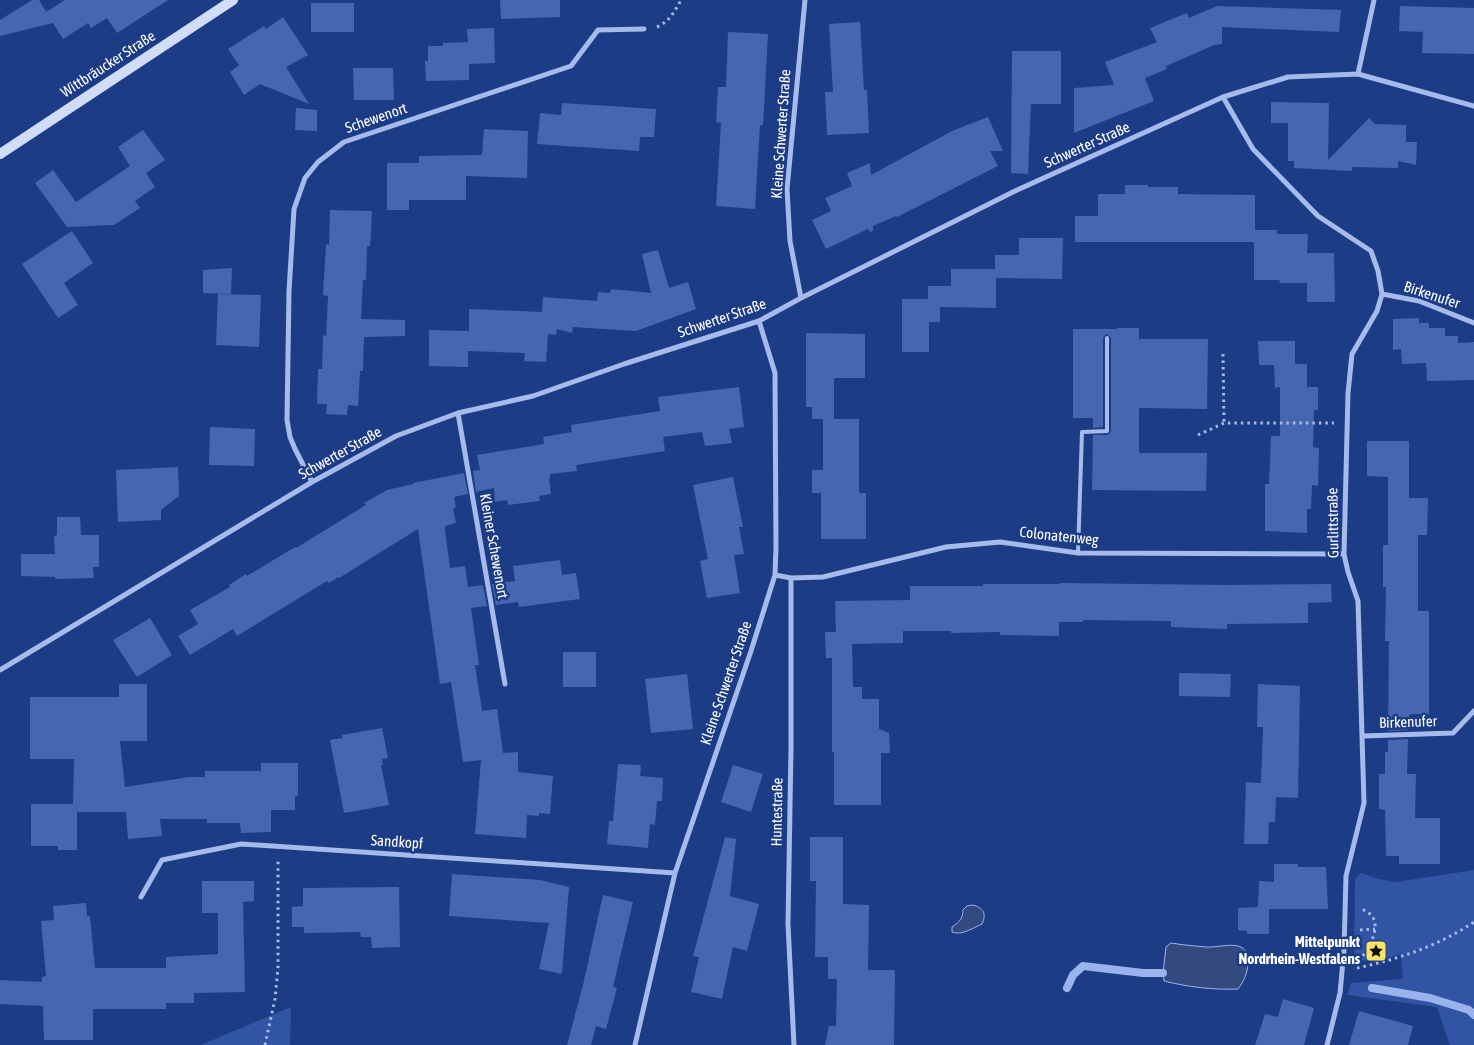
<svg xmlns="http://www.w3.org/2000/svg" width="1474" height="1045" viewBox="0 0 1474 1045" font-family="'Asap Condensed',sans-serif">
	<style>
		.green { fill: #3154a4 }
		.water { fill: #334a81; stroke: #99b4ec }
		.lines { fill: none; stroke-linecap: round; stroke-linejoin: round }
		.stream { stroke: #99b4ec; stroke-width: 8 }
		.building { fill: #4666af }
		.path { stroke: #a6bbeb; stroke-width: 3; stroke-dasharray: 2.5 4; stroke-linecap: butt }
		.lane { stroke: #a6bbeb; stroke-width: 4 }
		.street { stroke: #a6bbeb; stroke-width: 5 }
		.secondary { stroke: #d1ddf8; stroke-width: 10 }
		.labels { text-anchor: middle; stroke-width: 5; stroke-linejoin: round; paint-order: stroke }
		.street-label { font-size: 15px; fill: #fff; stroke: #1d3c86 }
		.poi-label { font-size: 15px; font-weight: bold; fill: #fff; stroke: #1d3c86; text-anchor: end }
	</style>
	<rect width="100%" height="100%" fill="#1d3c86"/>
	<path class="green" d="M 1474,870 L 1474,1045 L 1450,1045 L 1437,1007 L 1347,995 L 1351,983 L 1403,979 L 1401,954 L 1379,960 L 1354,961 L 1355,879 L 1361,873 L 1378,879 L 1396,882 Z
		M 291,1007 L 290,1045 L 201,1045 Z"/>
	<path class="water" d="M 973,905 C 983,908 987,913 982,924 C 973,928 961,936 952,932 L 952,927 C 959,922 963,919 963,910 L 967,906 Z
		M 1171,943 C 1183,945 1195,946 1206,947 C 1222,948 1250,936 1248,964 C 1247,974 1244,981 1238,989 C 1213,990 1188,987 1164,981 L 1163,973 L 1166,947 Z"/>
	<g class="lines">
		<path class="stream" d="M 1067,988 L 1073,975 L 1083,966 L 1143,973 L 1163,973
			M 1372,988 L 1430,998 L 1469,1010 L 1474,1015"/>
	</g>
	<path class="building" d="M 32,0 L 39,0 L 53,23 L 0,36 L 0,20 Z
		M 65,0 L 168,0 L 117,33 L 107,18 L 91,28 L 88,23 L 63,39 L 46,12 Z
		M 500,0 L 560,0 L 560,17 L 501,19 Z
		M 311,3 L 354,3 L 354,32 L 311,32 Z
		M 1217,6 L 1341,10 L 1339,32 L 1222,27 L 1222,44 L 1214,45 L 1166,66 L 1167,69 L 1145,78 L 1154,101 L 1074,133 L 1074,88 L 1114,85 L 1105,62 L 1157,42 L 1150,28 L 1187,13 L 1189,18 Z
		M 1400,6 L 1474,8 L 1474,54 L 1422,53 L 1423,32 L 1399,31 Z
		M 283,17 L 308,55 L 286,67 L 309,104 L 260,84 L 244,95 L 230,72 L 239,65 L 228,49 L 264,26 L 266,29 Z
		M 860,22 L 864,90 L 867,90 L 869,133 L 827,135 L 825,92 L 833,92 L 829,24 Z
		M 494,28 L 495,63 L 469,64 L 469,80 L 426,81 L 425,61 L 428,61 L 428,46 L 443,46 L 443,43 L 468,42 L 467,29 Z
		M 728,32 L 768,34 L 763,125 L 760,125 L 755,209 L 716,206 L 721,123 L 716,122 L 718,87 L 726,87 Z
		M 1012,51 L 1061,51 L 1061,104 L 1031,104 L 1028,174 L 1011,173 Z
		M 353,68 L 393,68 L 394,100 L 354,100 Z
		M 1271,102 L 1329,103 L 1328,160 L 1369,118 L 1375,124 L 1406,125 L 1406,142 L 1417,142 L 1416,165 L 1398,161 L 1398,168 L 1352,167 L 1352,171 L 1294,168 L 1294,161 L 1288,161 L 1288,123 L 1271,123 Z
		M 562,103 L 656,109 L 654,137 L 640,137 L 639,151 L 537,144 L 540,113 L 561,115 Z
		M 296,108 L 317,110 L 317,131 L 295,130 Z
		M 988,117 L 1003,151 L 990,151 L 998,166 L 897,217 L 896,216 L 873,226 L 873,231 L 870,232 L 868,229 L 826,249 L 812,220 L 831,211 L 825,198 L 852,186 L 847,173 L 870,163 L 871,175 L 952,131 Z
		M 484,129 L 528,131 L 527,178 L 466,176 L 466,200 L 409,200 L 409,210 L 387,210 L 387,163 L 419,163 L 419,156 L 482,155 Z
		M 143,130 L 165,160 L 146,173 L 155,187 L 135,201 L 140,208 L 114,225 L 67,227 L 35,183 L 53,170 L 76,202 L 130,166 L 118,147 Z
		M 1125,185 L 1148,185 L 1148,187 L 1178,187 L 1178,194 L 1255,195 L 1255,230 L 1277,230 L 1277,234 L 1308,234 L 1307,253 L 1334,253 L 1335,302 L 1307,302 L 1307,283 L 1279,283 L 1280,280 L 1254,280 L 1254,242 L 1075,242 L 1075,216 L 1098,216 L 1098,194 L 1125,194 Z
		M 330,210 L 372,211 L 370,246 L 367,246 L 366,280 L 363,280 L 361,319 L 405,320 L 405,336 L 364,337 L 363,371 L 360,371 L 358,406 L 348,405 L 347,415 L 326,414 L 327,404 L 317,404 L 318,369 L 322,369 L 323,335 L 326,336 L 328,296 L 323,295 L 326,244 L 329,245 Z
		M 72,231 L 93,263 L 64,283 L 78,305 L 58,318 L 22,264 Z
		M 1019,238 L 1063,238 L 1062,279 L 996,278 L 996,308 L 940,307 L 940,322 L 929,322 L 929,352 L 902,352 L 902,299 L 928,299 L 928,286 L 951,286 L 951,269 L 995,269 L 995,255 L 1019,255 Z
		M 658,250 L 669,288 L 688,282 L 696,309 L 636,331 L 573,327 L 572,333 L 557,329 L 556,335 L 548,334 L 546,362 L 524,361 L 525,353 L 468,351 L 468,367 L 429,366 L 429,330 L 469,331 L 469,309 L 542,312 L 543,297 L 597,301 L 598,292 L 610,293 L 611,289 L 651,293 L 642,254 Z
		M 232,268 L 231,294 L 203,293 L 203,270 Z
		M 218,294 L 261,295 L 259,347 L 216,345 Z
		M 1419,318 L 1419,323 L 1429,323 L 1429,328 L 1445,328 L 1445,336 L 1458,336 L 1458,343 L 1474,342 L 1474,380 L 1427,381 L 1426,363 L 1402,364 L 1401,349 L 1393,350 L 1393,319 Z
		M 1117,328 L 1139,328 L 1139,339 L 1208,339 L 1207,409 L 1139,408 L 1139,453 L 1207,453 L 1206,491 L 1092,490 L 1093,435 L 1108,435 L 1111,431 L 1111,338 L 1107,334 L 1105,335 L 1103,338 L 1103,427 L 1093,428 L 1093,418 L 1073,418 L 1073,329 L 1117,329 Z
		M 806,333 L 865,334 L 865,378 L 834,378 L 834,419 L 859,419 L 859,493 L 866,493 L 866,539 L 821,539 L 821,493 L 812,493 L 812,470 L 823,470 L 823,419 L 812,419 L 812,407 L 806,407 Z
		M 1258,341 L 1295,341 L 1295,364 L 1307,364 L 1307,387 L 1318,387 L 1318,410 L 1314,410 L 1313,447 L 1319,448 L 1318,486 L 1312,485 L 1311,509 L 1307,509 L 1307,533 L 1265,531 L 1265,484 L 1269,484 L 1271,436 L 1280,436 L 1280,387 L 1275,388 L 1274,365 L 1259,365 Z
		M 739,387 L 744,427 L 729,429 L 732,443 L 705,446 L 702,432 L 663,437 L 665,451 L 576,465 L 577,471 L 550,474 L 550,478 L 549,478 L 551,494 L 539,496 L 540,501 L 508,505 L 507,500 L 495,502 L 494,488 L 476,492 L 473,471 L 480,470 L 477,455 L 544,444 L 543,437 L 572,432 L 571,425 L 660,411 L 658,397 Z
		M 210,427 L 255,429 L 254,466 L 209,465 Z
		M 1367,441 L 1409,441 L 1409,498 L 1428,498 L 1427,535 L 1418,535 L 1418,611 L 1429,611 L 1429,714 L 1410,714 L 1408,730 L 1388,731 L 1389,641 L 1385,641 L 1386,587 L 1383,587 L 1383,545 L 1388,545 L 1388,477 L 1367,476 Z
		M 178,467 L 179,496 L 161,510 L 161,520 L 118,522 L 116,470 Z
		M 464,473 L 468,494 L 454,497 L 456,508 L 453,508 L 456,523 L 445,526 L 445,531 L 450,568 L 465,566 L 468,587 L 483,585 L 487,606 L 471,608 L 479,665 L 475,665 L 482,711 L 497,709 L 503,753 L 518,752 L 518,772 L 553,776 L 550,814 L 539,813 L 539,816 L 527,815 L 526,838 L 475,834 L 481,760 L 463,762 L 451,682 L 440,684 L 418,529 L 339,578 L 338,577 L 329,583 L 327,581 L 237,636 L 233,629 L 190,655 L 178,636 L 198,624 L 190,610 L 230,587 L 229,585 L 246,574 L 247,576 L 295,547 L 296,548 L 366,505 L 364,503 L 387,490 L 414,484 L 413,483 Z
		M 733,477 L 743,527 L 739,527 L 744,554 L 734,555 L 740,593 L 707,598 L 700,561 L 708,559 L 693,485 Z
		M 57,517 L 80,517 L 81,535 L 99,535 L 99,567 L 93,567 L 94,578 L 55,579 L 55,577 L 21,576 L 21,554 L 55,554 L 54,536 L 57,535 Z
		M 560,560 L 562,575 L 576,573 L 580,599 L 519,607 L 518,602 L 496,605 L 492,584 L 515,581 L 513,566 Z
		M 1060,583 L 1228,585 L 1331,584 L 1332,602 L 1308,603 L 1308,623 L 1227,624 L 1227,629 L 1171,627 L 1171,621 L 1083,620 L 1083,622 L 1059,622 L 1059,636 L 1000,635 L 1000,632 L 951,633 L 951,631 L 903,631 L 903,643 L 852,644 L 853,687 L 862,687 L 862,699 L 879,699 L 879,729 L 889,733 L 890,753 L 881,753 L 881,805 L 834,805 L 834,752 L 832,752 L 832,658 L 826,658 L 825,632 L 836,632 L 835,601 L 910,600 L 910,586 L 983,586 L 983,584 L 1060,584 Z
		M 150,618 L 172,655 L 137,677 L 113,640 Z
		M 563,652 L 596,652 L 596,687 L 563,687 Z
		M 1179,673 L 1231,674 L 1230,697 L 1179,696 Z
		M 687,674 L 693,729 L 651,733 L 645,679 Z
		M 119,684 L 147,684 L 147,741 L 120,741 L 125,787 L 189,777 L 205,777 L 205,771 L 261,771 L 261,763 L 298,763 L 298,796 L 295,796 L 295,810 L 271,810 L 271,832 L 241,833 L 240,823 L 207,823 L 207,819 L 160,819 L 162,836 L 128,839 L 126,812 L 77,812 L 77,850 L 58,850 L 58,846 L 31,846 L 31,804 L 73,804 L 74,759 L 30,759 L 30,697 L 119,697 Z
		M 1258,684 L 1300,686 L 1298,798 L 1276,797 L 1275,822 L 1269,822 L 1268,844 L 1244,844 L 1246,782 L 1261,783 L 1263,727 L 1257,727 Z
		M 382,728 L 388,758 L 382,759 L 383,765 L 381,765 L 389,805 L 344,813 L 330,740 L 342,738 L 342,735 Z
		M 1408,739 L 1407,774 L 1416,774 L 1415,818 L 1440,818 L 1440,864 L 1399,864 L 1399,856 L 1386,856 L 1385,810 L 1379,809 L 1379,774 L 1385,774 L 1385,752 L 1388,752 L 1388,740 Z
		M 618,764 L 641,765 L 640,776 L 663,778 L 662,801 L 657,801 L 655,825 L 650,824 L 648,848 L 607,844 L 609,821 L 613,821 Z
		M 733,765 L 763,774 L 751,812 L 721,802 Z
		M 725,837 L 736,839 L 730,896 L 759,904 L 747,951 L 733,947 L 722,999 L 691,992 L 699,957 L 693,956 Z
		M 810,837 L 843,837 L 843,904 L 869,905 L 868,970 L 895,970 L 894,1045 L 825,1045 L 829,1026 L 836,1026 L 837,979 L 828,979 L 828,957 L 815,957 L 816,881 L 810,881 Z
		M 1274,864 L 1298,864 L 1298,867 L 1326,867 L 1328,909 L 1269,909 L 1269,934 L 1247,934 L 1247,931 L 1238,930 L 1238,908 L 1258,907 L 1259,881 L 1274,882 Z
		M 452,874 L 540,880 L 569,887 L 562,974 L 539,969 L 549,923 L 449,916 Z
		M 202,881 L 254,881 L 254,901 L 243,902 L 245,992 L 194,993 L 194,1003 L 166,1003 L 166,1009 L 93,1009 L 93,1040 L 44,1040 L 43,1006 L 0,1004 L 0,980 L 42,982 L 42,977 L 46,976 L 41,921 L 54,920 L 53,906 L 86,903 L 87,916 L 90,916 L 95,968 L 166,968 L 166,957 L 218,954 L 218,913 L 202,913 Z
		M 399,887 L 400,947 L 372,948 L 371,937 L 361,937 L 360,932 L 304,933 L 304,927 L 292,927 L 292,907 L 303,906 L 303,888 Z
		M 603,895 L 633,902 L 613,987 L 617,988 L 606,1029 L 596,1026 L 591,1045 L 567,1045 L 583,985 Z
		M 1283,999 L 1314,1008 L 1304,1045 L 1255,1045 L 1265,1014 L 1278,1017 Z
		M 1359,1011 L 1413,1026 L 1408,1045 L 1349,1045 Z"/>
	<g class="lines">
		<path class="path" d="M 657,27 C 669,22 675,11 681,0
			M 1223,354 L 1224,423
			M 1198,435 L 1224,423 L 1334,423
			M 1360,930 L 1375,929
			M 1359,961 C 1370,947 1388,918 1361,909
			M 1357,968 C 1399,959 1438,946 1474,922
			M 265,1045 L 275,999 L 278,968 L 278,860"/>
		<path class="lane" d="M 1078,553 L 1082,432 L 1107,431 L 1107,338"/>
		<path class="street" d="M 1358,74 L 1374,0
			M 1223,97 L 1253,149 L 1318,216 L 1371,251 L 1378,271 L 1382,294 L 1377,311 L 1352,354 L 1348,393 L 1344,554 L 1348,572 L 1358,601 L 1364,803 L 1346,876 L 1344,950 L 1340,993 L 1327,1045
			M 1382,294 L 1419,301 L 1474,323
			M 801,298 L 790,241 L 787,189 L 805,0
			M 458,413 L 505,684
			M 312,482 L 295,449 L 290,437 L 287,420 L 289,291 L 294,209 L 305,178 L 318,162 L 344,142 L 571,66 L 598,30 L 644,29
			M 775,575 L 791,578 L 823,577 L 946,547 L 1000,542 L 1078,553 L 1344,554
			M 791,578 L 791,748 L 788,924 L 794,1045
			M 0,670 L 312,482 L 396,436 L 458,413 L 533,396 L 624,364 L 759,321 L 801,298 L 1015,191 L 1223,97 L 1288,77 L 1358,74 L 1474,106
			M 1363,736 L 1453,733 L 1474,711
			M 141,897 L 162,860 L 241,844 L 675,873
			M 635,1045 L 675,873 L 751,651 L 775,575 L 776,547 L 775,373 L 759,321"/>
		<path class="secondary" d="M 0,154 L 233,0"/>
	</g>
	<defs>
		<g id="sight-square" transform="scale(1.125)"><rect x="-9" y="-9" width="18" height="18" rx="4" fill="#fae464" stroke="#1d3c86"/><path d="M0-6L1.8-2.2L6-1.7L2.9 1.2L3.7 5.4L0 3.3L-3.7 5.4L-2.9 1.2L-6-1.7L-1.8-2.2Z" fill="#111"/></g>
	</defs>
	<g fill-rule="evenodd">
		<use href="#sight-square" x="1376" y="951"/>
	</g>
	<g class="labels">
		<g class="street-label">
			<text transform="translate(108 64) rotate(-33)" y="5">Wittbräucker Straße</text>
			<text transform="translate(376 118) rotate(-19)" y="5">Schewenort</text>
			<text transform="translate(781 134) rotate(-86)" y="5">Kleine Schwerter Straße</text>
			<text transform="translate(1087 145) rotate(-24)" y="5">Schwerter Straße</text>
			<text transform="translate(1432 295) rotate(18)" y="5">Birkenufer</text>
			<text transform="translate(722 318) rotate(-19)" y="5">Schwerter Straße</text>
			<text transform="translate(340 453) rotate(-29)" y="5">Schwerter Straße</text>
			<text transform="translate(1333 523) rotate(-91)" y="5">Gurlittstraße</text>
			<text transform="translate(1059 536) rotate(6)" y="5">Colonatenweg</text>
			<text transform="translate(494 546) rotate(80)" y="5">Kleiner Schewenort</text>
			<text transform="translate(726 683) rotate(-71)" y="5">Kleine Schwerter Straße</text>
			<text transform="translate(1408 722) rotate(-2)" y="5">Birkenufer</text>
			<text transform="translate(777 812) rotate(-89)" y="5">Huntestraße</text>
			<text transform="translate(397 842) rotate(4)" y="5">Sandkopf</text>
		</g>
		<g class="poi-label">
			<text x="1360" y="947">Mittelpunkt<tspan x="1360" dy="17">Nordrhein-Westfalens</tspan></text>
		</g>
	</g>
</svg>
